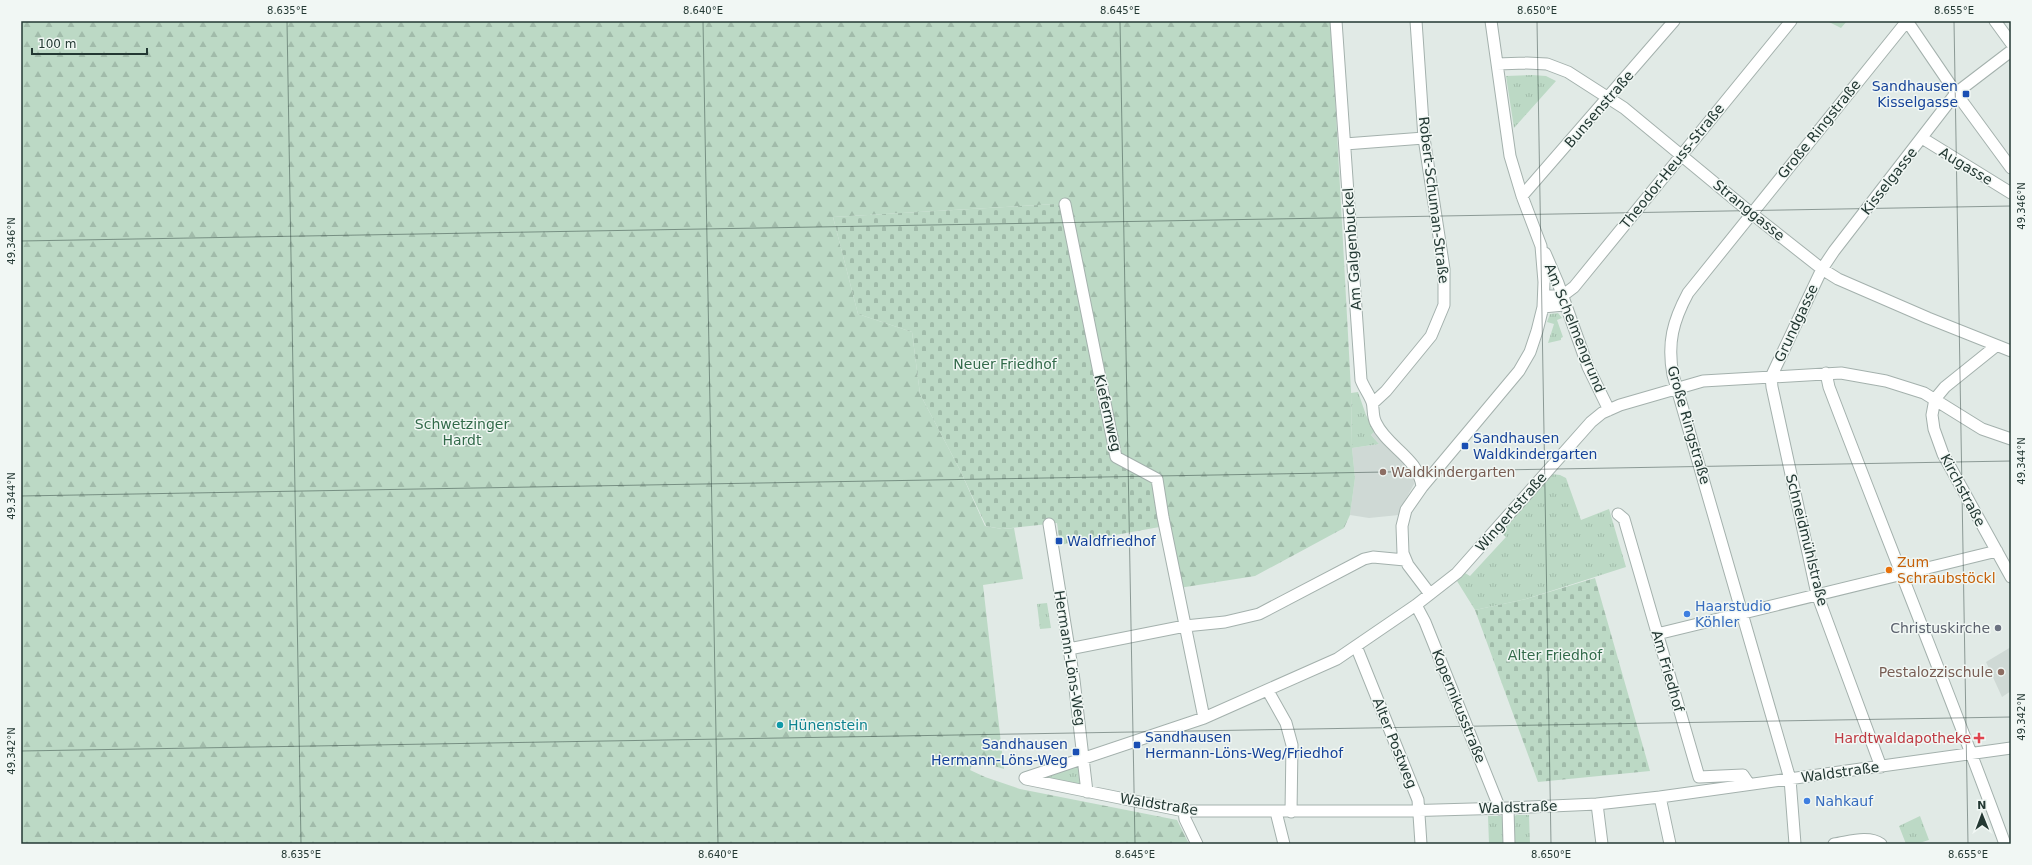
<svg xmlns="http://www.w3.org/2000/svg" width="2032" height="865" viewBox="0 0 2032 865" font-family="'DejaVu Sans',sans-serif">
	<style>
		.built { fill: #cfd9d5 }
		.grass { fill: url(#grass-tufts) }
		.forest { fill: url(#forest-firs) }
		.cemetery { fill: url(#cemetery-stones) }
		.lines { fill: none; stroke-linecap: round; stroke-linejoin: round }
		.minor-casing { stroke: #a4b1ad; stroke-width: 13 }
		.minor { stroke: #fff; stroke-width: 11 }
		.ticks { fill: none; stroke: #233833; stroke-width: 1; stroke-opacity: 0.45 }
		.transit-dot { fill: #1a4fb4; stroke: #f1f7f4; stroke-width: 1.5 }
		.education-dot { fill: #8d6e63; stroke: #f1f7f4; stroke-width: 1.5 }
		.food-dot { fill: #e8710a; stroke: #f1f7f4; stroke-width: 1.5 }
		.shop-dot { fill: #3f7fe0; stroke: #f1f7f4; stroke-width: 1.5 }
		.worship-dot { fill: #6b7280; stroke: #f1f7f4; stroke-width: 1.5 }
		.culture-dot { fill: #0f9aa8; stroke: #f1f7f4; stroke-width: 1.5 }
		.health-dot { fill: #e0444e; stroke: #f1f7f4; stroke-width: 1.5 }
		.labels { text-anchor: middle; stroke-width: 3; stroke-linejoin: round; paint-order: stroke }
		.transit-label { font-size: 14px; fill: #164399; stroke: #f1f7f4; text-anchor: start }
		.street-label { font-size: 14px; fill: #233833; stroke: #f1f7f4 }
		.park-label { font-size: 14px; fill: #326a4a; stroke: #f1f7f4 }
		.education-label { font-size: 14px; fill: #785e54; stroke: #f1f7f4; text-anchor: start }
		.food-label { font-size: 14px; fill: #c56008; stroke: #f1f7f4; text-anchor: start }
		.shop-label { font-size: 14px; fill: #366cbe; stroke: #f1f7f4; text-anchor: start }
		.worship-label { font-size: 14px; fill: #5b616d; stroke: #f1f7f4; text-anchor: end }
		.culture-label { font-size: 14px; fill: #0d838f; stroke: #f1f7f4; text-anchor: start }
		.health-label { font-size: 14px; fill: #be3a42; stroke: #f1f7f4; text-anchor: end }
		.neatline { fill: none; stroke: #233833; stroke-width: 1.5 }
		.ticks-label { font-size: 10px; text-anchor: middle; fill: #233833 }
	</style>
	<defs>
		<pattern id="grass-tufts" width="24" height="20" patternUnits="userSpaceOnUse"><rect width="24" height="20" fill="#bcd9c5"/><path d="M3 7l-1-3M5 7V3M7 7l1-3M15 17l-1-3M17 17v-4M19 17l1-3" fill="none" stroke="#a1bbaa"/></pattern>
		<pattern id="forest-firs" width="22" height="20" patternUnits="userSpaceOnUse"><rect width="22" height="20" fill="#bcd9c5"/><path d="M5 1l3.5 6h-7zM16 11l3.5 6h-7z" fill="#a1bbaa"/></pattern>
		<pattern id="cemetery-stones" width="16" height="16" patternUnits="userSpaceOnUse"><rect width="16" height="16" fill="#bcd9c5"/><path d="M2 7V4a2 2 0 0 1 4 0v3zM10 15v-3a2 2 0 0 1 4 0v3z" fill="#a1bbaa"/></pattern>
	</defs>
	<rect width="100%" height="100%" fill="#e1eae6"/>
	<path class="built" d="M 1375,431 L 1413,474 L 1414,484 L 1401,508 L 1399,515 L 1369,518 L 1350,515 L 1355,478 L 1352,448 L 1379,444 L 1371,435 Z
		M 2011,647 L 2011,691 L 2002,697 L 1986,662 Z"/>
	<path class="grass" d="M 1827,21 L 1847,21 L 1841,28 Z
		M 1532,75 L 1546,76 L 1556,81 L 1514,128 L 1506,76 Z
		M 1558,313 L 1562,318 L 1557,320 L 1563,337 L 1561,338 L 1561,340 L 1548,343 L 1554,324 L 1547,322 L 1550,314 Z
		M 1358,392 L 1366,415 L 1375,431 L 1371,435 L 1379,444 L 1352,448 L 1351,393 Z
		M 1552,474 L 1560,475 L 1566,478 L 1581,520 L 1609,509 L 1626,567 L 1526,599 L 1475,610 L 1457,581 L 1465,573 L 1470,576 L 1506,537 L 1500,532 Z
		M 1047,603 L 1051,628 L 1040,629 L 1037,604 Z
		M 1078,766 L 1080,768 L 1081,785 L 1037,778 Z
		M 1516,815 L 1529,815 L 1530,844 L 1513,844 L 1513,818 Z
		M 1488,816 L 1501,816 L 1505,818 L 1505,844 L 1489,844 Z
		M 1920,816 L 1929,840 L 1916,844 L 1906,844 L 1899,826 Z"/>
	<path class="forest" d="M 21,21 L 1331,21 L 1351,390 L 1352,448 L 1355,478 L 1350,515 L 1344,528 L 1255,576 L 1179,588 L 1158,494 L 1115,457 L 1056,204 L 833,217 L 858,314 L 912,332 L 920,394 L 960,470 L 985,526 L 1002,529 L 1014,528 L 1023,579 L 983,585 L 1004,769 L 974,760 L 970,770 L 985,777 L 1020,789 L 1177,820 L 1189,844 L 21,844 Z"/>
	<path class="cemetery" d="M 1056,204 L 1065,218 L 1115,457 L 1156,479 L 1165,526 L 1060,545 L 1057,523 L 1002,529 L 986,526 L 960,470 L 920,394 L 912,332 L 858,314 L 833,217 Z
		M 1595,578 L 1650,771 L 1538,782 L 1475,610 L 1526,599 Z"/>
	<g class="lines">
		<g class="minor-casing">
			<path id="minor" d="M 1336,21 L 1361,380 C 1364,388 1369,394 1372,402 C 1374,408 1372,416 1376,423 C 1387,447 1419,458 1422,487
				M 1907,21 L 1956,93 L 2011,168
				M 1995,21 L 2011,43
				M 1497,64 L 1527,63 L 1547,64 L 1568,72 L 1624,108 L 1751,213 L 1822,269 L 1838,279 L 1928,318 L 2011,351
				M 1922,138 L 2011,193
				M 1345,144 L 1424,138
				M 1522,196 L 1674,21
				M 1065,204 L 1116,457 L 1157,479 L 1163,517 L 1204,718
				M 1545,253 L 1558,283 L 1588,367 L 1609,410
				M 1544,296 L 1562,296 L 1574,287 L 1791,21
				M 1543,307 L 1564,305
				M 1996,346 L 1945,387 L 1935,399 L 1932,415 L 1934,429 L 1943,454 L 2011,577
				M 1826,373 L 1829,387 C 1887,540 1949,691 2005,844
				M 1373,403 L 1386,391 L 1431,336 L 1444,305 L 1444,269 L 1424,138 L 1416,21
				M 1618,514 L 1624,519 L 1699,777 L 1743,775 L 1749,784
				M 1049,524 L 1074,680 L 1087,792
				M 1430,594 L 1408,565 L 1403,553 L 1402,526 L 1406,510 L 1422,487 L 1519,371 L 1530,352 L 1537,331 L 1543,307 L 1544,282 L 1541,246 L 1522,196 L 1510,156 L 1491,21
				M 1416,605 L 1425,622 L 1500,809
				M 1657,634 L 1997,551
				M 1356,646 L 1418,800 L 1421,844
				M 1069,649 L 1185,626 L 1225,622 L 1259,614 L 1364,559 L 1373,557 L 1405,560
				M 1268,691 L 1286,723 L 1292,745 L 1291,812
				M 1881,767 L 1817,594 L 1772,387 L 1771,377 L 1822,269 L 1834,251 L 1956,93 L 2011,51
				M 1025,778 L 1204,718 L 1337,659 L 1416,605 L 1457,573 L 1591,422 L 1602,413 L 1620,405 L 1703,381 L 1841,373 L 1886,381 L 1924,393 L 1982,429 L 2011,439
				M 1026,779 L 1184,811 L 1401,811 L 1508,808 L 1597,804 L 1660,797 L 2011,748
				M 1660,797 L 1670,844
				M 1597,804 L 1602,844
				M 1508,808 L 1509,844
				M 1184,811 L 1185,819 L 1197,844
				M 1276,812 L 1284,844
				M 1795,844 L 1790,779 L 1673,375 C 1667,343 1673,321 1688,293 L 1907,21
				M 1834,844 C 1849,842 1868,835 1881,844"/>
		</g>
		<use href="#minor" class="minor"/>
	</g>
	<path class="ticks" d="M 287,21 L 301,844M 703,21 L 718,844M 1120,21 L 1135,844M 1537,21 L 1551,844M 1954,21 L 1968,844M 21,241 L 2011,206M 21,496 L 2011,461M 21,751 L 2011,717"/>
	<g class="transit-dot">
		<rect x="1962" y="90" width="8" height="8" rx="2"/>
		<rect x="1461" y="442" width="8" height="8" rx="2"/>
		<rect x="1055" y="537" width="8" height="8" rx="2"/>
		<rect x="1133" y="741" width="8" height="8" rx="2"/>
		<rect x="1072" y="748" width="8" height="8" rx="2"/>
	</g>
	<g class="education-dot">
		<circle cx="1383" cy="472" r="4"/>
		<circle cx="2001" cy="672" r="4"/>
	</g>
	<circle class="food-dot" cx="1889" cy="570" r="4"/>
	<g class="shop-dot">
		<circle cx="1687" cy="614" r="4"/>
		<circle cx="1807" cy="801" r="4"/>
	</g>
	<circle class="worship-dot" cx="1998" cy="628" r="4"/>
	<circle class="culture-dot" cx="780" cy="725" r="4"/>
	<path class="health-dot" d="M1977 732h4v4h4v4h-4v4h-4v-4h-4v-4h4z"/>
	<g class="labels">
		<g class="transit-label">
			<text x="1958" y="91" text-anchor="end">Sandhausen<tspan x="1958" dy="16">Kisselgasse</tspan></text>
			<text x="1473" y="443">Sandhausen<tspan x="1473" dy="16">Waldkindergarten</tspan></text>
			<text x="1067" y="546">Waldfriedhof</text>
			<text x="1145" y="742">Sandhausen<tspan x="1145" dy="16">Hermann-Löns-Weg/Friedhof</tspan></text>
			<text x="1068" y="749" text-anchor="end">Sandhausen<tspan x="1068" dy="16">Hermann-Löns-Weg</tspan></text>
		</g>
		<g class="street-label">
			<text transform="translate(1599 109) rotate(-49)" y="5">Bunsenstraße</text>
			<text transform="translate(1819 129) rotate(-51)" y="5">Große Ringstraße</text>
			<text transform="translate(1672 166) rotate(-51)" y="5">Theodor-Heuss-Straße</text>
			<text transform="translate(1966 166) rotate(31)" y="5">Augasse</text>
			<text transform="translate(1889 181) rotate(-52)" y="5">Kisselgasse</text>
			<text transform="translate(1434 200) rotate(83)" y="5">Robert-Schuman-Straße</text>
			<text transform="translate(1749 210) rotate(39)" y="5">Stranggasse</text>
			<text transform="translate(1352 249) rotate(-94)" y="5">Am Galgenbuckel</text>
			<text transform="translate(1796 323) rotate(-65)" y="5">Grundgasse</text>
			<text transform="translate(1575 328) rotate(68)" y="5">Am Schelmengrund</text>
			<text transform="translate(1108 413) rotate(77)" y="5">Kiefernweg</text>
			<text transform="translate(1689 425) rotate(74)" y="5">Große Ringstraße</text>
			<text transform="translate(1963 490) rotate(62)" y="5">Kirchstraße</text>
			<text transform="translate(1511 512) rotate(-49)" y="5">Wingertstraße</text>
			<text transform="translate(1807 540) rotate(76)" y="5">Schneidmühlstraße</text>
			<text transform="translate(1070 658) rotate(81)" y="5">Hermann-Löns-Weg</text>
			<text transform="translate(1668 671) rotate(74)" y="5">Am Friedhof</text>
			<text transform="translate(1459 706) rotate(68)" y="5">Kopernikusstraße</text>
			<text transform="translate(1395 743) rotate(68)" y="5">Alter Postweg</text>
			<text transform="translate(1840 772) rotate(-8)" y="5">Waldstraße</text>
			<text transform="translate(1159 804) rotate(9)" y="5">Waldstraße</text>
			<text transform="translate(1518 807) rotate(-2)" y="5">Waldstraße</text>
		</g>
		<g class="park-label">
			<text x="1005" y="369">Neuer Friedhof</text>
			<text x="462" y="429">Schwetzinger<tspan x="462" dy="16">Hardt</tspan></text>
			<text x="1555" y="660">Alter Friedhof</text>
		</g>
		<g class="education-label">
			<text x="1391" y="477">Waldkindergarten</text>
			<text x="1993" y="677" text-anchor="end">Pestalozzischule</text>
		</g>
		<g class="food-label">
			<text x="1897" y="567">Zum<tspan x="1897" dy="16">Schraubstöckl</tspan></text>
		</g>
		<g class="shop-label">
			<text x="1695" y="611">Haarstudio<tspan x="1695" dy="16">Köhler</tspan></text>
			<text x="1815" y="806">Nahkauf</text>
		</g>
		<g class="worship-label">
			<text x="1990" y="633">Christuskirche</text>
		</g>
		<g class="culture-label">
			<text x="788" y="730">Hünenstein</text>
		</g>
		<g class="health-label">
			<text x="1971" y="743">Hardtwaldapotheke</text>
		</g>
	</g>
	<rect width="2032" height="865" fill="none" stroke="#f1f7f4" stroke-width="44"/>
	<g transform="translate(1982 815) rotate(359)" stroke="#f1f7f4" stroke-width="3" paint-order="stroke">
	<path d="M0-3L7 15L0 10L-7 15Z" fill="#233833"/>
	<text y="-6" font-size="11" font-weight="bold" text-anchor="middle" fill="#233833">N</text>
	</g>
	<path d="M32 48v6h115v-6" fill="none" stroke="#233833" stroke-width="2"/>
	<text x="38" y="48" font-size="12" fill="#233833" stroke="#f1f7f4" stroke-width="3" paint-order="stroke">100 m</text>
	<rect x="22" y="22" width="1988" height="821" class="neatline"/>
	<g class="ticks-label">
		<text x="287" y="14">8.635°E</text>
		<text x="703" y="14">8.640°E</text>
		<text x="1120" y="14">8.645°E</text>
		<text x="1537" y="14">8.650°E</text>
		<text x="1954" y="14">8.655°E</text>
		<text transform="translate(2021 206) rotate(-90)" y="4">49.346°N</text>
		<text transform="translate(11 241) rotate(-90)" y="4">49.346°N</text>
		<text transform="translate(2021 461) rotate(-90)" y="4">49.344°N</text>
		<text transform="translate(11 496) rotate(-90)" y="4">49.344°N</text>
		<text transform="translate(2021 717) rotate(-90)" y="4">49.342°N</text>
		<text transform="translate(11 751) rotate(-90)" y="4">49.342°N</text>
		<text x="301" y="858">8.635°E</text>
		<text x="718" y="858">8.640°E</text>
		<text x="1135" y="858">8.645°E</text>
		<text x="1551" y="858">8.650°E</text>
		<text x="1968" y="858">8.655°E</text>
	</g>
</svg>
